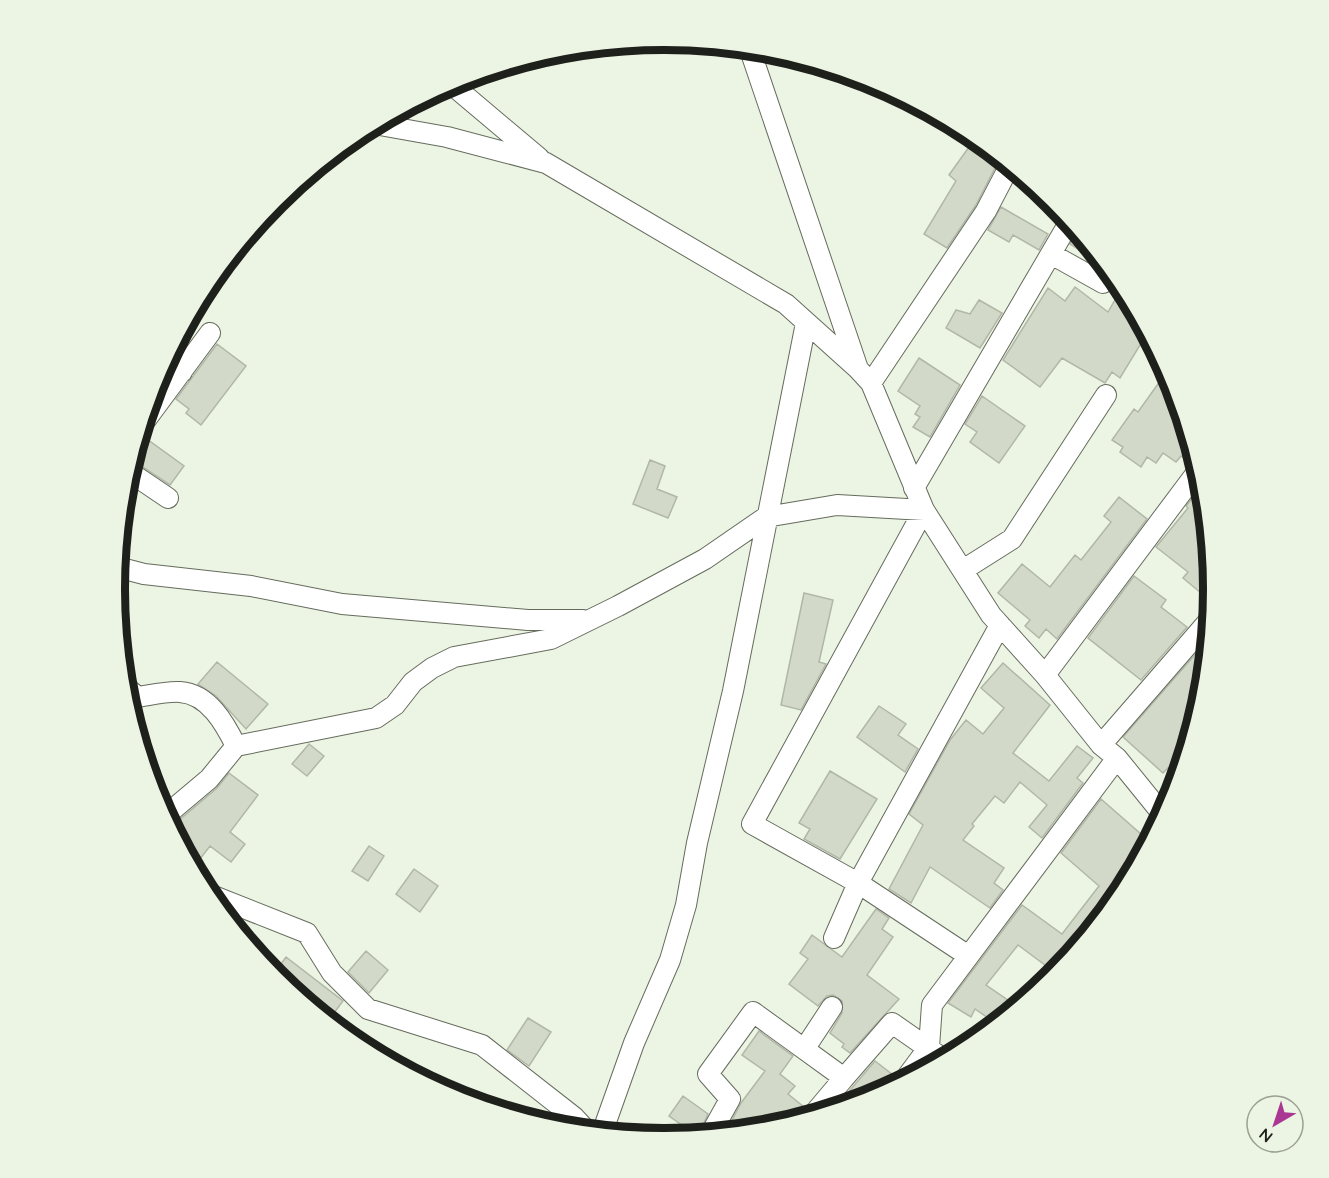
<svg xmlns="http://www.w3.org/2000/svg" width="1329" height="1178" viewBox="0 0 1329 1178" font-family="Quicksand,sans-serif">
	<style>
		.building { fill: #d2d9c9; stroke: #b0b7a7; stroke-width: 1.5 }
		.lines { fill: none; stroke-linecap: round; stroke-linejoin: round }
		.street-casing { stroke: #656c5d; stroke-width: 22 }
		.street { stroke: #fff; stroke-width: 20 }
		.rim { fill: none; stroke: #1e211b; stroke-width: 8 }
	</style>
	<rect width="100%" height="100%" fill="#ecf4e3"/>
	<path class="building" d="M 969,147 L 996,166 L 976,205 L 947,248 L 924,234 L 956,181 L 949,175 Z
		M 1001,207 L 1048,234 L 1039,250 L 1013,235 L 1009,242 L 988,230 Z
		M 1078,230 L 1088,242 L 1081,251 L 1070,244 Z
		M 1123,286 L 1148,332 L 1120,378 L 1112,372 L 1105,383 L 1062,358 L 1040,387 L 1003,360 L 1048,288 L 1065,301 L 1075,287 L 1108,312 Z
		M 979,300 L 1002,313 L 980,348 L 946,328 L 956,310 L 970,314 Z
		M 217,344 L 246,366 L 201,425 L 186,413 L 189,409 L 176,399 Z
		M 919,358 L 960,385 L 930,437 L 913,427 L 920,417 L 915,414 L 920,406 L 898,391 Z
		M 1168,370 L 1196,457 L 1189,462 L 1181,456 L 1176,462 L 1163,453 L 1156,463 L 1147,457 L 1141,467 L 1120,452 L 1123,447 L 1112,440 L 1134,409 L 1138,412 Z
		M 982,396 L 1025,426 L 999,463 L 970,442 L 977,432 L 965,424 Z
		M 139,436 L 144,437 L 184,466 L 170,485 L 132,460 Z
		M 650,460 L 665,466 L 657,489 L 677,497 L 668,518 L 633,504 Z
		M 1204,483 L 1213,579 L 1201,593 L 1183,578 L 1188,572 L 1156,547 L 1188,508 L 1186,506 Z
		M 1119,497 L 1147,519 L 1057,639 L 1046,629 L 1039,638 L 1025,626 L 1030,620 L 998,593 L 1022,564 L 1050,587 L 1075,555 L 1081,560 L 1111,522 L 1104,516 Z
		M 1134,576 L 1166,600 L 1161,607 L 1187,627 L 1141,680 L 1088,638 Z
		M 804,593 L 833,600 L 819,662 L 826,664 L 801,710 L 781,705 Z
		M 1206,642 L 1209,644 L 1204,697 L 1180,777 L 1168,768 L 1163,773 L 1123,737 Z
		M 217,662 L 268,704 L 246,729 L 216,696 L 198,684 Z
		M 1003,663 L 1050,705 L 1013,753 L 1049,781 L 1077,746 L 1093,758 L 1077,778 L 1083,783 L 1042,838 L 1029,827 L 1047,805 L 1020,782 L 1004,803 L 995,796 L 972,824 L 974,826 L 963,840 L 1004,868 L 994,883 L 1003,890 L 990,908 L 930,867 L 911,903 L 889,889 L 923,825 L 909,814 L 950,740 L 966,720 L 983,734 L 1004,708 L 981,688 Z
		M 879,706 L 906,724 L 898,735 L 918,749 L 905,772 L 857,737 Z
		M 309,744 L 324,756 L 307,776 L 292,764 Z
		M 830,771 L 877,799 L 840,859 L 804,839 L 810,829 L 799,823 Z
		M 229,773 L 258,795 L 230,832 L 245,844 L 231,862 L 210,846 L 193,868 L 171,827 L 217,788 Z
		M 1101,799 L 1150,842 L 1122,895 L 1118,894 L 1057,974 L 1018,945 L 986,985 L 1018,1007 L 997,1024 L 975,1009 L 971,1017 L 948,1003 L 1022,905 L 1062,934 L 1099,886 L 1061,853 Z
		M 369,846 L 384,856 L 368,881 L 352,871 Z
		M 414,869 L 438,886 L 420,912 L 396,894 Z
		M 876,909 L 889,918 L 882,929 L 893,937 L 867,975 L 899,999 L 850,1053 L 842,1047 L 844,1044 L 830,1033 L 842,1013 L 842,1001 L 833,995 L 827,996 L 818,1006 L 789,984 L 808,959 L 800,953 L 812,935 L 842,957 Z
		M 366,951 L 388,970 L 369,993 L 348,972 Z
		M 286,957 L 343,1001 L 328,1021 L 273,975 Z
		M 528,1018 L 551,1032 L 529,1066 L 507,1050 Z
		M 759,1031 L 793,1056 L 780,1074 L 795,1086 L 788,1094 L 804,1107 L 801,1120 L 771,1128 L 743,1131 L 731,1122 L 741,1103 L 765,1071 L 742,1055 Z
		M 875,1061 L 893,1075 L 882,1094 L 833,1110 Z
		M 683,1096 L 708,1114 L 698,1136 L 669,1116 Z"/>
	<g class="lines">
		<g class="street-casing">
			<path id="street" d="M 749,47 L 858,369 L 871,383 L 924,510 L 991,615 L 1045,675 L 1101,745 L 1117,758 L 1164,816
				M 450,83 L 539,158
				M 374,124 L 447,137 L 546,163 L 786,304 L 856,367
				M 1051,254 L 1103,283
				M 167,359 L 182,372
				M 871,383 L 986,211 L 1010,165
				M 142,425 L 210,333
				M 128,471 L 168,498
				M 914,488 L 1070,221
				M 117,567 L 144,574 L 251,586 L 342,604 L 528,620 L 583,620
				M 963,570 L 1012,539 L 1106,395
				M 1045,675 L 1200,468
				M 124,686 L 138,697 C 151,695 167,691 180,692 C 209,694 225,724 236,746
				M 1101,745 L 1212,617
				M 165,816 L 209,779 L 236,746 L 376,718 L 395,705 L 413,682 L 432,668 L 454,657 L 551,639 L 618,606 L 705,559 L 766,517 L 837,505 L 924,510 L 752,824 L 858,883 L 834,938
				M 206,893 L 307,933 L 332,973 L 368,1009 L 482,1045 L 574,1117 L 587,1131
				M 967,955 L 858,883 L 1000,625
				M 805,1048 L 832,1007
				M 903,1082 L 929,1047 L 932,1005 L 1117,758
				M 812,1116 L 844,1078
				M 602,1133 L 634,1043 L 670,960 L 686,905 L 697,843 L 733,691 L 806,323
				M 710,1135 L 730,1099 L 708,1074 L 753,1012 L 844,1078 L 892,1023 L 945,1060"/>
		</g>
		<use href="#street" class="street"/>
	</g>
	<path d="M0 0H1329V1178H0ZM125 589a539 539 0 1 1 1078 0a539 539 0 1 1-1078 0Z" fill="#ecf4e3" fill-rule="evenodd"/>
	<path class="rim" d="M125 589a539 539 0 1 1 1078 0a539 539 0 1 1-1078 0Z"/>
	<g transform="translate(1275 1124) rotate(219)"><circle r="28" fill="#ecf4e3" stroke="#9aa093" stroke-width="1.5"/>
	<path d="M0-4.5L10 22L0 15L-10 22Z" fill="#aa3893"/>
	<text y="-9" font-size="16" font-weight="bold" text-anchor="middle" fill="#1e211b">N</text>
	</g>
</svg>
